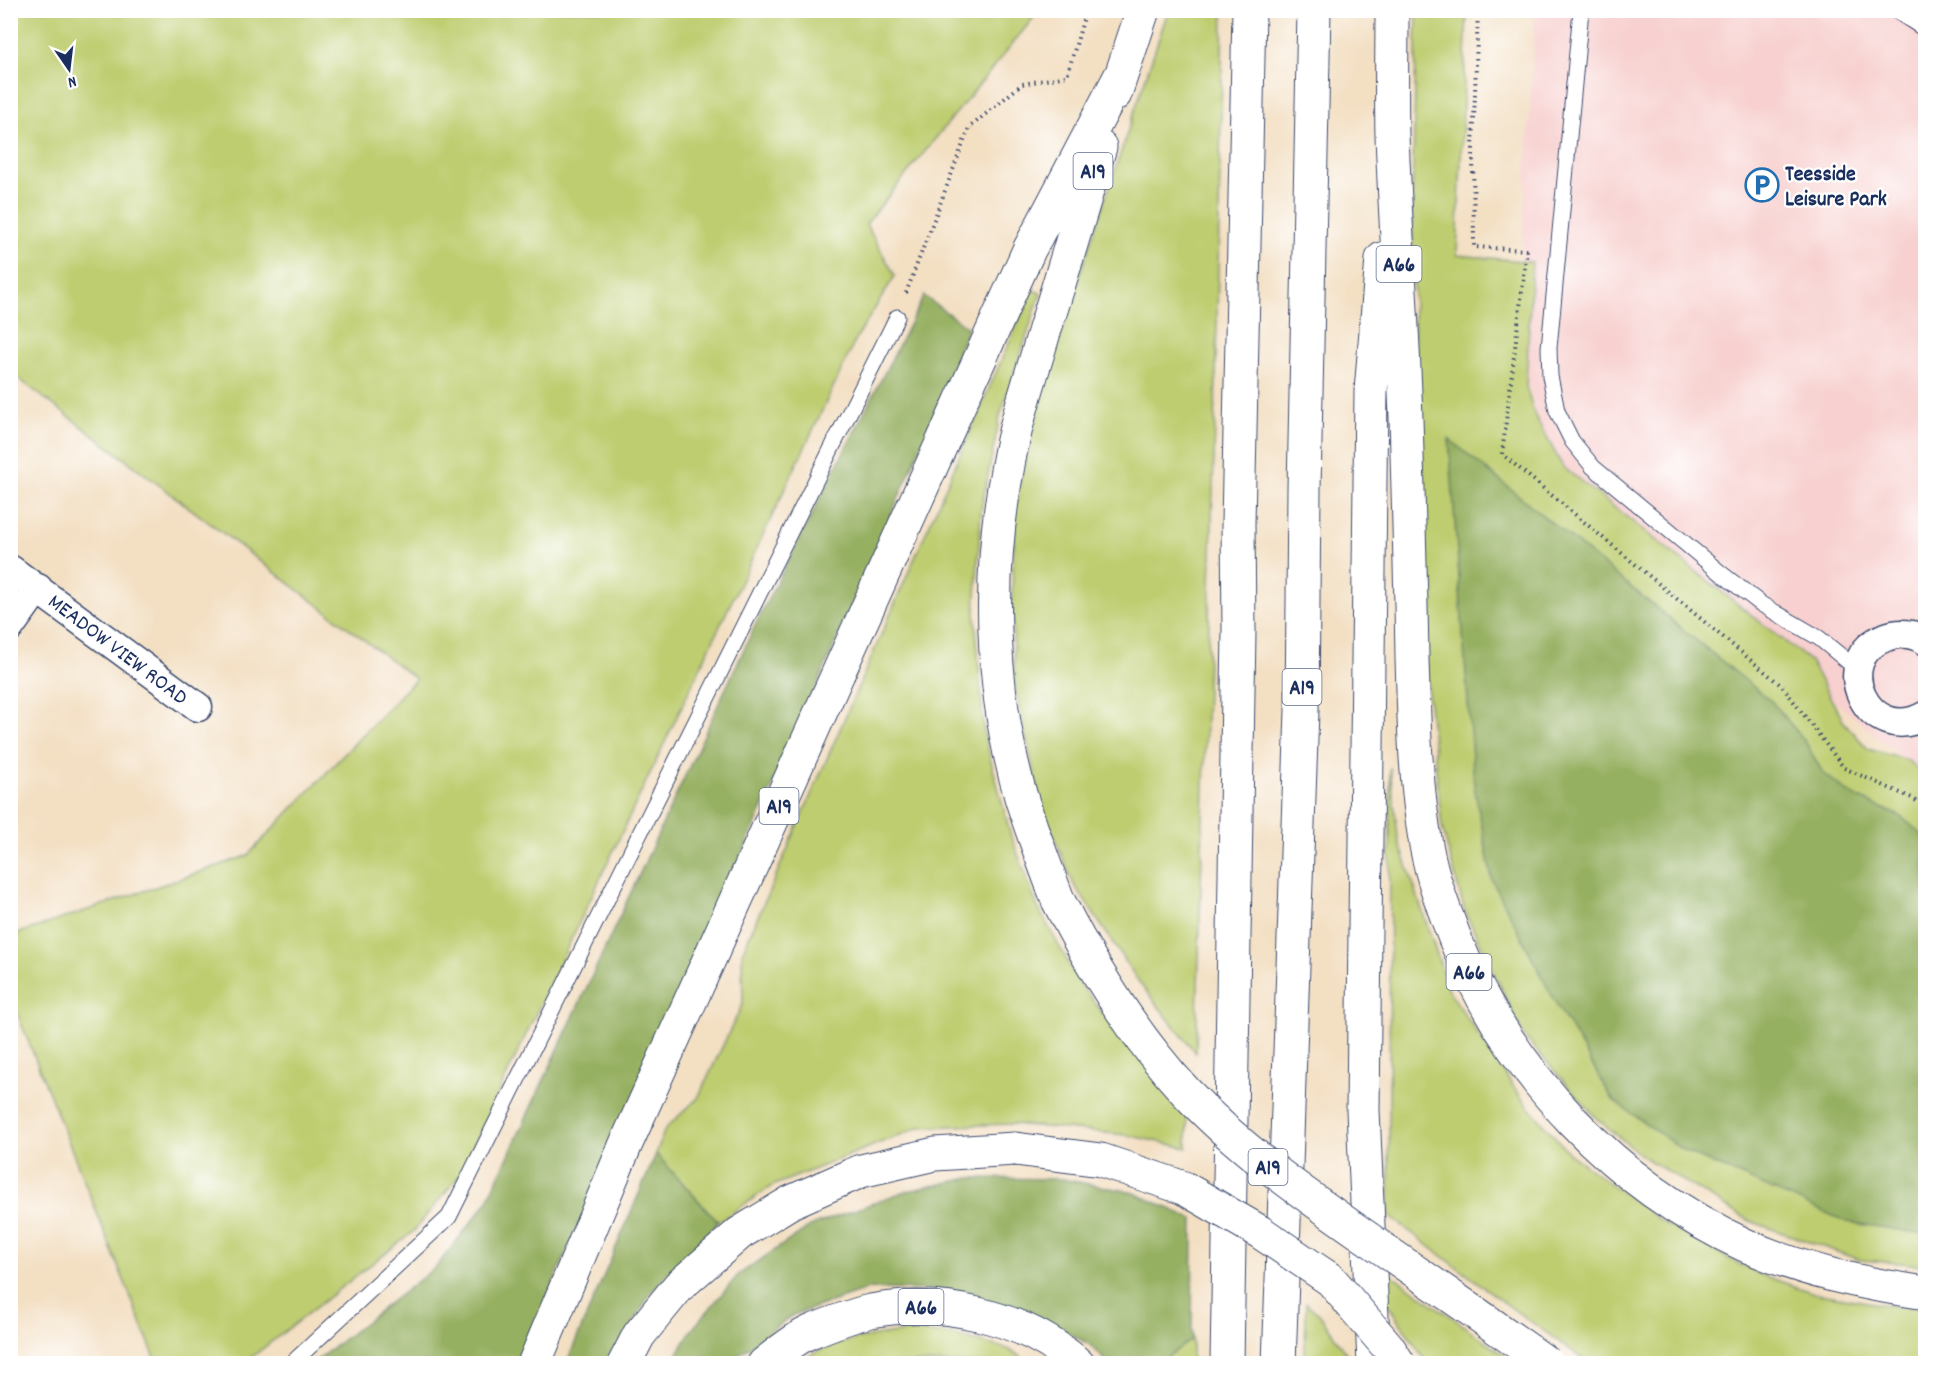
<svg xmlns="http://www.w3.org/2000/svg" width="1936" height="1374" viewBox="0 0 1936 1374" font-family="Dekko,sans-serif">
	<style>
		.built { fill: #f7d0cf }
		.green { fill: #becd6f; stroke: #6c7e66; stroke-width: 1.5 }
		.forest { fill: #96b062; stroke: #587060; stroke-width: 1.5 }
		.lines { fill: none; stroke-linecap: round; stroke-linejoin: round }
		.lane-casing { stroke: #3b496d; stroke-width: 17 }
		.street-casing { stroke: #3b496d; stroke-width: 31 }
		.highway-casing { stroke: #3b496d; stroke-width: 35 }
		.path { stroke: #3b496d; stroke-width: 4; stroke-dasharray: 1.5 4.5; stroke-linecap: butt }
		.lane { stroke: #fff; stroke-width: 15 }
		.street { stroke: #fff; stroke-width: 28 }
		.highway { stroke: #fff; stroke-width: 33 }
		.highway-bridge-casing { stroke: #3b496d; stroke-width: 35; stroke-linecap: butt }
		.highway-bridge { stroke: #fff; stroke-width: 33 }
		.labels { text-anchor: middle; stroke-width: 4.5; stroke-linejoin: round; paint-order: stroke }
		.shield { fill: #fff; stroke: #5f6d8e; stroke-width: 1.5 }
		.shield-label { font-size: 21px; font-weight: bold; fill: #1b2f5e }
		.poi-label { font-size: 22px; font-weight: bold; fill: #1b2f5e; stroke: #fff; text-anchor: start }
		.street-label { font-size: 22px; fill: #1b2f5e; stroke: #fff }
	</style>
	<rect width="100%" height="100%" fill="#fff"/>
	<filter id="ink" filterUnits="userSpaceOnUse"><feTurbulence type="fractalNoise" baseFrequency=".0167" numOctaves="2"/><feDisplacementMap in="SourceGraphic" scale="12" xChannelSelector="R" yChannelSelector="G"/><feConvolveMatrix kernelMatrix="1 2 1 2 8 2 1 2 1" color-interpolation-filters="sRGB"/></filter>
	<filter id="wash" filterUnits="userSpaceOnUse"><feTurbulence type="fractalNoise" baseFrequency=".008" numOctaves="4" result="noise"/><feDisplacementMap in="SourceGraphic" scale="24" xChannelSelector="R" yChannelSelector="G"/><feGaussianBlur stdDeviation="1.35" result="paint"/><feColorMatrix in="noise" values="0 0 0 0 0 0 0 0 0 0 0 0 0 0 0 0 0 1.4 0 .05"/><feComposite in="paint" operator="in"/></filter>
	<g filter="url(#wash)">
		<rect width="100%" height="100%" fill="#f3dfc2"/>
		<path class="built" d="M 1535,11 L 1925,11 L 1925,776 L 1552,469 L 1517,346 Z"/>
		<path class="green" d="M 11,10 L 1039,11 L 866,224 L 895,276 L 857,337 L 459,1176 L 414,1231 L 244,1363 L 157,1363 L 11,998 L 11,936 L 247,856 L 416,679 L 11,373 Z
			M 1168,11 L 1223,11 L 1215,421 L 1196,1053 L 1141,985 L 1073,883 L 1041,804 L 1015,689 L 1012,599 L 1015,507 L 1031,428 L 1055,349 Z
			M 1417,11 L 1467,11 L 1457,255 L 1532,262 L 1526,386 L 1535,416 L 1563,467 L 1810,661 L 1844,722 L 1868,749 L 1907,760 L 1925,776 L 1925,1265 L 1860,1260 L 1750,1221 L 1642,1156 L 1596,1118 L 1524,1036 L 1464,909 L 1442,827 L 1420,618 L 1412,208 Z
			M 1032,290 L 1041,293 L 1000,416 L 981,510 L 975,613 L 984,734 L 1010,833 L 1038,908 L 1080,984 L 1131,1049 L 1187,1108 L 1187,1148 L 1127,1135 L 1014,1124 L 920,1127 L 772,1186 L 718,1222 L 656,1154 L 665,1129 L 698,1098 L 743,1003 L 742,953 Z
			M 1390,767 L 1398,838 L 1449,991 L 1522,1099 L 1569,1153 L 1665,1224 L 1754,1272 L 1814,1293 L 1884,1305 L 1925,1308 L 1925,1363 L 1589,1363 L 1513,1309 L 1389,1216 Z
			M 1385,1270 L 1516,1363 L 1427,1363 L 1381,1294 Z
			M 1306,1303 L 1320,1315 L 1353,1363 L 1305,1363 Z
			M 913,1331 L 952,1335 L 1008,1349 L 1031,1363 L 798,1363 C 825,1341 878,1335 913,1331 Z
			M 1192,1339 L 1192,1363 L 1159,1363 Z"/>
		<path class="forest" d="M 924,296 L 968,328 L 931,423 L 825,667 L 518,1363 L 312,1364 L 437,1266 L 487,1202 L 758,619 Z
			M 1449,439 L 1772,702 L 1804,740 L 1823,773 L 1852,795 L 1900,816 L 1925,837 L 1925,1234 L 1847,1222 L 1684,1151 L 1613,1100 L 1554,1000 L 1492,880 L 1474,786 Z
			M 656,1154 L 718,1222 L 650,1294 L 611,1363 L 566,1364 Z
			M 969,1178 L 1062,1179 L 1132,1192 L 1193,1219 L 1192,1339 L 1159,1363 L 1108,1363 L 1089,1344 L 1036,1316 L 952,1290 L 869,1289 L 793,1315 L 727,1363 L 672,1364 L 690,1332 L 738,1275 L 809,1227 L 903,1192 Z"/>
	</g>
	<g filter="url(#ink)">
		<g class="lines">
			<g class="lane-casing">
				<path id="lane" d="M 1581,10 L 1549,348 L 1550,376 L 1557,411 L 1572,441 L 1593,467 L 1722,574 L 1761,604 L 1819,638 L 1857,669
					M 1895,10 L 1926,30
					M 291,1364 L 449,1217 L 897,317"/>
			</g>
			<g class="street-casing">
				<path id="street" d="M 10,569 L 198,707
					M 10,627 L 38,588
					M 1926,641 C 1914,633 1899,632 1886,637 C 1827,658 1868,749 1926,715"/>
			</g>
			<g class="highway-casing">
				<path id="highway" d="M 1392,10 C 1392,52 1391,94 1392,135 C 1396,242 1405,348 1407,455 C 1409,523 1411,590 1412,658 C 1414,721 1415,783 1426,845 C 1432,878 1444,910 1456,941 C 1510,1074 1615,1185 1745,1245 C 1803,1271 1863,1284 1926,1293
					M 1115,94 L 1143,10
					M 1058,900 C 1045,866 1032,832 1021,797 C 990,691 987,573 1008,465 C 1016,419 1032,374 1045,329 C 1064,269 1082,208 1100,147
					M 534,1364 L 625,1146 L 1029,250 L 1122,73
					M 624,1364 L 639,1335 L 679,1286 L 740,1233 L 791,1202 L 861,1171 L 935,1154 L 1015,1149
					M 764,1364 C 778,1353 794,1339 810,1332 C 827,1325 852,1315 871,1311 C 941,1298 1024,1316 1078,1364
					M 1227,1364 L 1239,631 L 1238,524 L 1249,10
					M 1279,1364 L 1302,711 L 1304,489 L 1314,10
					M 1374,1364 L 1363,1110 L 1371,391 L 1382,259"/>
			</g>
			<path class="path" d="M 1478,10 L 1473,148 L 1474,247 L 1527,250
				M 1527,250 L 1502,454 L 1782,686 L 1844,768 L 1914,799 L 1926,809
				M 906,293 L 969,128 L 1022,84 L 1067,76 L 1086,10"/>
			<use href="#lane" class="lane"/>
			<use href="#street" class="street"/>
			<use href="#highway" class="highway"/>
			<g class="highway-bridge-casing">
				<path id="highway-bridge" d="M 1058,900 C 1093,969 1133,1035 1186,1092 C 1241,1151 1307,1196 1373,1242 C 1431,1282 1490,1323 1548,1364
					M 1015,1149 L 1101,1160 L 1184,1188 L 1260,1232 L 1331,1280 L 1388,1347 L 1399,1364"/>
			</g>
			<use href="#highway-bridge" class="highway-bridge"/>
		</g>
	</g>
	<defs>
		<g id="parking-ring" transform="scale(1.725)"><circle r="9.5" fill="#fff" stroke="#1f6fb2" stroke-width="1.5"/><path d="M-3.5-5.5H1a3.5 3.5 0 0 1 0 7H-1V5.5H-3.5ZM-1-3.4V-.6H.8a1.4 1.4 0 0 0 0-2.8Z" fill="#1f6fb2"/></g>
	</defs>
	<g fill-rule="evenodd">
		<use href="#parking-ring" x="1762" y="185"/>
	</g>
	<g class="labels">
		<g class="shield">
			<rect x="1073.5" y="153" width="39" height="36" rx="4.5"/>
			<rect x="1376.5" y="246" width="45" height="36" rx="4.5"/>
			<rect x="1282.5" y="669" width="39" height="36" rx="4.5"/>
			<rect x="759.5" y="788" width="39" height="36" rx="4.5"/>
			<rect x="1446.5" y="954" width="45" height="36" rx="4.5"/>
			<rect x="1248.5" y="1149" width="39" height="36" rx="4.5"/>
			<rect x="898.5" y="1289" width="45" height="36" rx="4.5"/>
		</g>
		<g class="shield-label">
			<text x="1093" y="178">A19</text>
			<text x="1399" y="271">A66</text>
			<text x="1302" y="694">A19</text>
			<text x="779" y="813">A19</text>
			<text x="1469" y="979">A66</text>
			<text x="1268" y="1174">A19</text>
			<text x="921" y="1314">A66</text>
		</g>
		<g class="poi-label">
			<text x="1785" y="180">Teesside<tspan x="1785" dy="25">Leisure Park</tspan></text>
		</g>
		<g class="street-label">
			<text transform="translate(119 648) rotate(37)" y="8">MEADOW VIEW ROAD</text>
		</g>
	</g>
	<rect width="1936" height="1374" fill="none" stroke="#fff" stroke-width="36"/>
	<g transform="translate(69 69) rotate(166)" stroke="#ffffff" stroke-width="4.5" paint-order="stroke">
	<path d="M0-4.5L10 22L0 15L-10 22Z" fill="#1b2f5e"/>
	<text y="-9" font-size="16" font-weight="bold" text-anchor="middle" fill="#1b2f5e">N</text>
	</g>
</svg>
